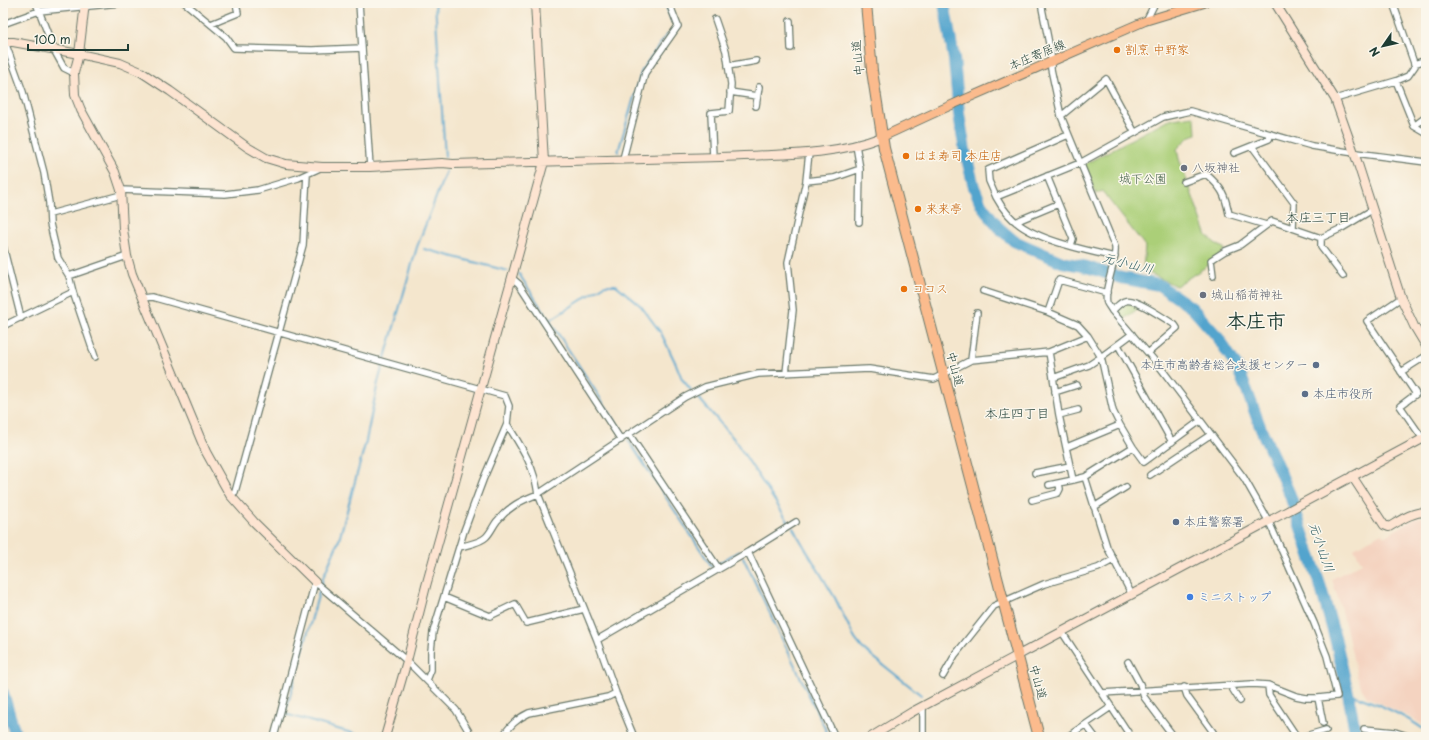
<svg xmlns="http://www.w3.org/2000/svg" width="1429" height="740" viewBox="0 0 1429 740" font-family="'Playpen Sans','Klee One',sans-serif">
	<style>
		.built { fill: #f4d3c0 }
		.green { fill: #abcf78; stroke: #658656 }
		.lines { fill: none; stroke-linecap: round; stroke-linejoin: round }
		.stream { stroke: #52a4cd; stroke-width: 2 }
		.river { stroke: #52a4cd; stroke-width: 12 }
		.street-casing { stroke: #6a786a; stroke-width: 8 }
		.secondary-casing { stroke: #6a786a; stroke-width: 10 }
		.primary-casing { stroke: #6a786a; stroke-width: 10 }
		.highway-casing { stroke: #6a786a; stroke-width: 12 }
		.street { stroke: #fff; stroke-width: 5.5 }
		.secondary { stroke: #fde4d1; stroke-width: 8 }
		.primary { stroke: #fbbb8d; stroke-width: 8 }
		.highway { stroke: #fbbb8d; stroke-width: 10 }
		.food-dot { fill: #e8710a; stroke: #fbf7ec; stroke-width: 1.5 }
		.worship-dot { fill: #6b7280; stroke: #fbf7ec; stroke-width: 1.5 }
		.service-dot { fill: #5c6f8a; stroke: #fbf7ec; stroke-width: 1.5 }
		.shop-dot { fill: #3f7fe0; stroke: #fbf7ec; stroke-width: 1.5 }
		.labels { text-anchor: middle; stroke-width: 3; stroke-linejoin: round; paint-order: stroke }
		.food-label { font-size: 12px; fill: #c56008; stroke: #fbf7ec; text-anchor: start }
		.street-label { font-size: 12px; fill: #1f3d34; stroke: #fbf7ec }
		.worship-label { font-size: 12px; fill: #5b616d; stroke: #fbf7ec; text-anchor: start }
		.park-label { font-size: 12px; fill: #3b5a42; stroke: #fbf7ec }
		.service-label { font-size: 12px; fill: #4e5e75; stroke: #fbf7ec; text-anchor: start }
		.shop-label { font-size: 12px; fill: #366cbe; stroke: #fbf7ec; text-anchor: start }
		.neighbourhood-label { font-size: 13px; fill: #1f3d34; stroke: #fbf7ec }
		.water-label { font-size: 13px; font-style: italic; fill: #2e5c62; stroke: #fbf7ec }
		.town-label { font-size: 20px; font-weight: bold; fill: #1f3d34; stroke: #fbf7ec }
	</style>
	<rect width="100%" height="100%" fill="#fbf7ec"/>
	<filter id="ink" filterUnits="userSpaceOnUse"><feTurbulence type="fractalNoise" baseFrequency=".025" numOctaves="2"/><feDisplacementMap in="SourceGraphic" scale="8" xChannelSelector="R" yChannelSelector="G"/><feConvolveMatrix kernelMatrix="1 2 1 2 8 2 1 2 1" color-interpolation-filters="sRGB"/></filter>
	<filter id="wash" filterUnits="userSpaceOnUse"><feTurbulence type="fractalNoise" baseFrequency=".012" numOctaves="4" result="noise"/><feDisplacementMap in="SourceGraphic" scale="16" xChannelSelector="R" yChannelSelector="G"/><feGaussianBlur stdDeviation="0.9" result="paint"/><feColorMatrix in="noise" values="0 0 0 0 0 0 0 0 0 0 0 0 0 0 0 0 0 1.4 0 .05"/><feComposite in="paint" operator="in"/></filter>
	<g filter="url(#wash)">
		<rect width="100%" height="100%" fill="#f4e6cd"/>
		<path class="built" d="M 1426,516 L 1426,727 L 1410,717 L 1367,697 L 1359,684 L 1343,615 L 1332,579 L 1362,563 L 1354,548 L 1382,533 L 1384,537 L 1416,518 Z"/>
		<path class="green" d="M 1193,116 L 1195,119 L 1196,134 L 1189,137 L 1177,149 L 1179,159 L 1207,236 L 1215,243 L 1225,249 L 1215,261 L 1176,286 L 1143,270 L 1145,246 L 1102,191 L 1096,194 L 1085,167 L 1085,164 L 1167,120 Z
			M 1126,302 L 1140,307 L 1123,320 L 1117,313 L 1117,310 Z"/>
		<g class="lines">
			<path class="stream" d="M 435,3 L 445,157
				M 665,3 L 672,22
				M 618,152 L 642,70 L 667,34
				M 424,249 L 508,271
				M 519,274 L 623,433
				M 550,320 L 605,285 L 616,285 L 641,306 L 661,333 L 676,364 L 682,379 L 691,390
				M 696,395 L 734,439 L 790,524
				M 628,440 L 712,567
				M 793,528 L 835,598 L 855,639 L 862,648 L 921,695
				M 743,557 L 829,737
				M 719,563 L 739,551
				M 1348,693 C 1375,703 1402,713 1426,731
				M 366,737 L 285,714 L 323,578 L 339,540 L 366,441 L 378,382 L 417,247 L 446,171"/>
			<path class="river" d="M 944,3 L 954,59 L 959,114 L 965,151 L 974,187 L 981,204 L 998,227 L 1014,241 L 1062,262 L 1087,267 L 1121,278 L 1159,285 L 1192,308 L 1217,336 L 1237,367 L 1247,391 L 1261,429 L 1290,495 L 1321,588 L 1335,638 L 1348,693 L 1356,737
				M 3,693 L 16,737"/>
		</g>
	</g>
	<g filter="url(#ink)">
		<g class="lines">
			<g class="street-casing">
				<path id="street" d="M 36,3 L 54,50 L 64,68 L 74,73
					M 185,3 L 226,37 L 234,48 L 312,50 L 362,48
					M 359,3 L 370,167
					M 1041,3 L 1051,54 L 1051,69 L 1061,116 L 1115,247 C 1117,263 1103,288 1107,303 C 1108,305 1111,309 1112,311 L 1160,367 L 1244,478 L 1269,522 L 1314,623 L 1327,656 L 1337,696 L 1318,698 L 1306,698 L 1296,696 L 1268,685 L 1252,684 L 1102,693
					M 790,21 L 791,48
					M 1146,21 L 1155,3
					M 3,24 L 39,11 L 120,3
					M 211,24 L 238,13 L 236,3
					M 5,42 L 23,92 L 44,173 L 49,203 L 50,224 L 58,258 L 69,276
					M 1414,64 L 1426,60
					M 728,66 L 756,61
					M 1396,81 L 1414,126 L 1426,133
					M 730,92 L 757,96
					M 1335,99 L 1396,81 L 1408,76 L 1415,66 L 1393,3
					M 756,106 L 759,87
					M 1061,116 L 1106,79 L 1135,133
					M 1414,126 L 1426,117
					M 856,145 L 860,169 L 859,222
					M 1252,146 L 1294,203 L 1293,228
					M 1234,153 L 1269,139 L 1271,134
					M 713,157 L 711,113 L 729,111 L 731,84 L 726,51 L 715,19
					M 623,159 L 645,73 L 678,26 L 669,3
					M 1047,176 L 1073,239 L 1071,245
					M 806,181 L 834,178 L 860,169
					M 1184,182 L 1206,174 C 1222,188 1225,194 1229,214 L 1266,225
					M 121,190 L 225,194 L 258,190 L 298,178 L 322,167
					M 996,197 L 989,181 L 988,170 L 1068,135
					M 50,214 L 121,195
					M 1016,222 L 1022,219 L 1058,204
					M 1321,238 L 1321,247 L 1343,276
					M 3,246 L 21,318
					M 1115,257 C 1088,251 1042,241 1020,225 C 1010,218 1002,208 996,197 L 1080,163 L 1163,117 L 1190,111 L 1312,146 L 1348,152 L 1426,162
					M 1213,276 L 1211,260 L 1225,251 L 1240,245 L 1272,221 L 1321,238 L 1342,228 L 1372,210
					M 512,278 L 519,284 L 621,440
					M 983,291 L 1048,312
					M 142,298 L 152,297 L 505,396 L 509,406 L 507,424 L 483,480 L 464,531 L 433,632 L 431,651 L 431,670 L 427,680
					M 1401,298 L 1367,321 L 1416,394 L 1400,406 L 1423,439
					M 1112,311 C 1116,308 1120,302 1125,301 C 1134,297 1167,320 1175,325 L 1177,328 L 1148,353
					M 3,326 L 73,292
					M 1088,336 L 1078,325 L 1048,312 L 1059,280 L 1107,293
					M 1118,345 L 1172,442
					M 1049,352 L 1059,415 L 1073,480 L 1085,477 L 1107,547 L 1132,595
					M 95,357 L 73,292 L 69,276 L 127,256
					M 971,360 L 977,313
					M 1401,372 L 1426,356
					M 786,373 L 793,310 L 788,262 L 806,181 L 809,153
					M 1053,378 L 1089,365 L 1101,357 L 1113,411 L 1120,425
					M 1055,392 L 1077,385
					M 1059,415 L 1078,410
					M 507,424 C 522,448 534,465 538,494 L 597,640 L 616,693 L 634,737
					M 629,434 L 719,569
					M 1067,447 L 1120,425 L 1133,447 L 1144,462 L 1200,421
					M 1035,473 L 1070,466
					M 1150,475 L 1210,435
					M 1085,477 L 1133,447
					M 1049,485 L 1073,480
					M 230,495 L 235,492 L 303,245 L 307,175
					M 1032,500 L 1058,493 L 1060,489 L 1059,483
					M 1094,507 L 1126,487
					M 460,547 C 469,544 480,543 486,537 C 491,532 493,526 497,521 C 510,506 520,501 538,494 L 685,397 L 705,387 L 758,374 L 869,369 L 934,379 L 971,360 L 1049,352 L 1088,336 L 1101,357 L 1132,334
					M 748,552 L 835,737
					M 444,597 L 490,616 L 515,604 L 526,623 L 584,609
					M 1062,632 L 1131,737
					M 597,640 L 748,552 L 796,522
					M 1128,662 L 1140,684 L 1144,697 L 1174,737
					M 943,676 L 955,655 L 994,606 L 1044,584 L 1098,568 L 1113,560
					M 1230,685 L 1240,701
					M 1268,685 L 1269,695 L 1297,737
					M 1184,687 L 1187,696 L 1213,732 L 1206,737
					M 1318,698 L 1323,723
					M 923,706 L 923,737
					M 1086,725 L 1095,737
					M 1364,729 L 1395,732 L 1411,737
					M 274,737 L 315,582 L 407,661 L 456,710 L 472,737
					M 502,737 C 510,726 516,719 529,713 L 608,697 L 616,693
					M 1067,737 L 1111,707
					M 1302,737 L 1326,730"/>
			</g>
			<g class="secondary-casing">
				<path id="secondary" d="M 85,3 L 79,54 L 74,73 L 75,95 L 81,110 L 115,172 L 121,190 L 123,229 L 127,256 L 132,274 L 206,452 L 230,495 L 254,522 L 315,582
					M 1275,3 L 1335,99 L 1357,161 L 1401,298 L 1414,326 L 1426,346
					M 3,42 L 13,42 L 79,54 L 120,63 L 141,72 L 170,91 L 247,147 L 266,158 L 286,164 L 322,167 L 370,167 L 442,163 L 453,164 C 542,162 631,160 720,157 C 774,154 831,157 882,137
					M 1352,476 L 1384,525 L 1389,527 C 1401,520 1412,512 1426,512
					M 385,737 L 407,661 L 426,586 L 544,162 L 535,3
					M 871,737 L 912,712 L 1426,437"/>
			</g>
			<g class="primary-casing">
				<path id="primary" d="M 882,137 L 947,107 L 1145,21 L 1204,3"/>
			</g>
			<g class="highway-casing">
				<path id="highway" d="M 866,3 L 872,71 L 884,148 L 1039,737"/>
			</g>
			<use href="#street" class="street"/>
			<use href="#secondary" class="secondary"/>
			<use href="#primary" class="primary"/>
			<use href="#highway" class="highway"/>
		</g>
	</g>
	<g class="food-dot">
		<circle cx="1117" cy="50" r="4"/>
		<circle cx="906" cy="156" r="4"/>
		<circle cx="918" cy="209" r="4"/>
		<circle cx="904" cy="289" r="4"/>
	</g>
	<g class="worship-dot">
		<circle cx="1184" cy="168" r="4"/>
		<circle cx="1203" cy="295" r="4"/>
	</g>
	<g class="service-dot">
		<circle cx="1316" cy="365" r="4"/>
		<circle cx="1305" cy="394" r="4"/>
		<circle cx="1176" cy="522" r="4"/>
	</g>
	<circle class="shop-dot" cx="1190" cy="597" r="4"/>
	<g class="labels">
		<g class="food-label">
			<text x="1125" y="54">割烹 中野家</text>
			<text x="914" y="160">はま寿司 本庄店</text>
			<text x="926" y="213">来来亭</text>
			<text x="912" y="293">ココス</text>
		</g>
		<g class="street-label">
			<text transform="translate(1037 55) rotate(-23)" y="4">本庄寄居線</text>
			<text transform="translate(858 58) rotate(-96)" y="4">中山道</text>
			<text transform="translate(955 369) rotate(75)" y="4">中山道</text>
			<text transform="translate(1038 682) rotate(75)" y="4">中山道</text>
		</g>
		<g class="worship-label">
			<text x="1192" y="172">八坂神社</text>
			<text x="1211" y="299">城山稲荷神社</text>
		</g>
		<g class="park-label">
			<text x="1143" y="183">城下公園</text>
		</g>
		<g class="service-label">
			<text x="1308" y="369" text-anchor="end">本庄市高齢者総合支援センター</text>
			<text x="1313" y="398">本庄市役所</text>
			<text x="1184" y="526">本庄警察署</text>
		</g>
		<g class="shop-label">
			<text x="1198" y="601">ミニストップ</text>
		</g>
		<g class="neighbourhood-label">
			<text x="1318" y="222">本庄三丁目</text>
			<text x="1017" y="418">本庄四丁目</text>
		</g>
		<g class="water-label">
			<text transform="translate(1128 263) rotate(14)" y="5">元小山川</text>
			<text transform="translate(1322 547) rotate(71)" y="5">元小山川</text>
		</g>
		<g class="town-label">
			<text x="1256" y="328">本庄市</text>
		</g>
	</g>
	<rect width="1429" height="740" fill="none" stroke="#fbf7ec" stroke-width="16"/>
	<g transform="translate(1383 46) rotate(236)" stroke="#fbf7ec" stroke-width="3" paint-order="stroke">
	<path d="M0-3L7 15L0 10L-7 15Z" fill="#1f3d34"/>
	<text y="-6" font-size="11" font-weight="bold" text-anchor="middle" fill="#1f3d34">N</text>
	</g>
	<path d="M28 44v6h100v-6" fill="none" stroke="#1f3d34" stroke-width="2"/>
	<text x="34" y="44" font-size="12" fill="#1f3d34" stroke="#fbf7ec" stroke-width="3" paint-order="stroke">100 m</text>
</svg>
